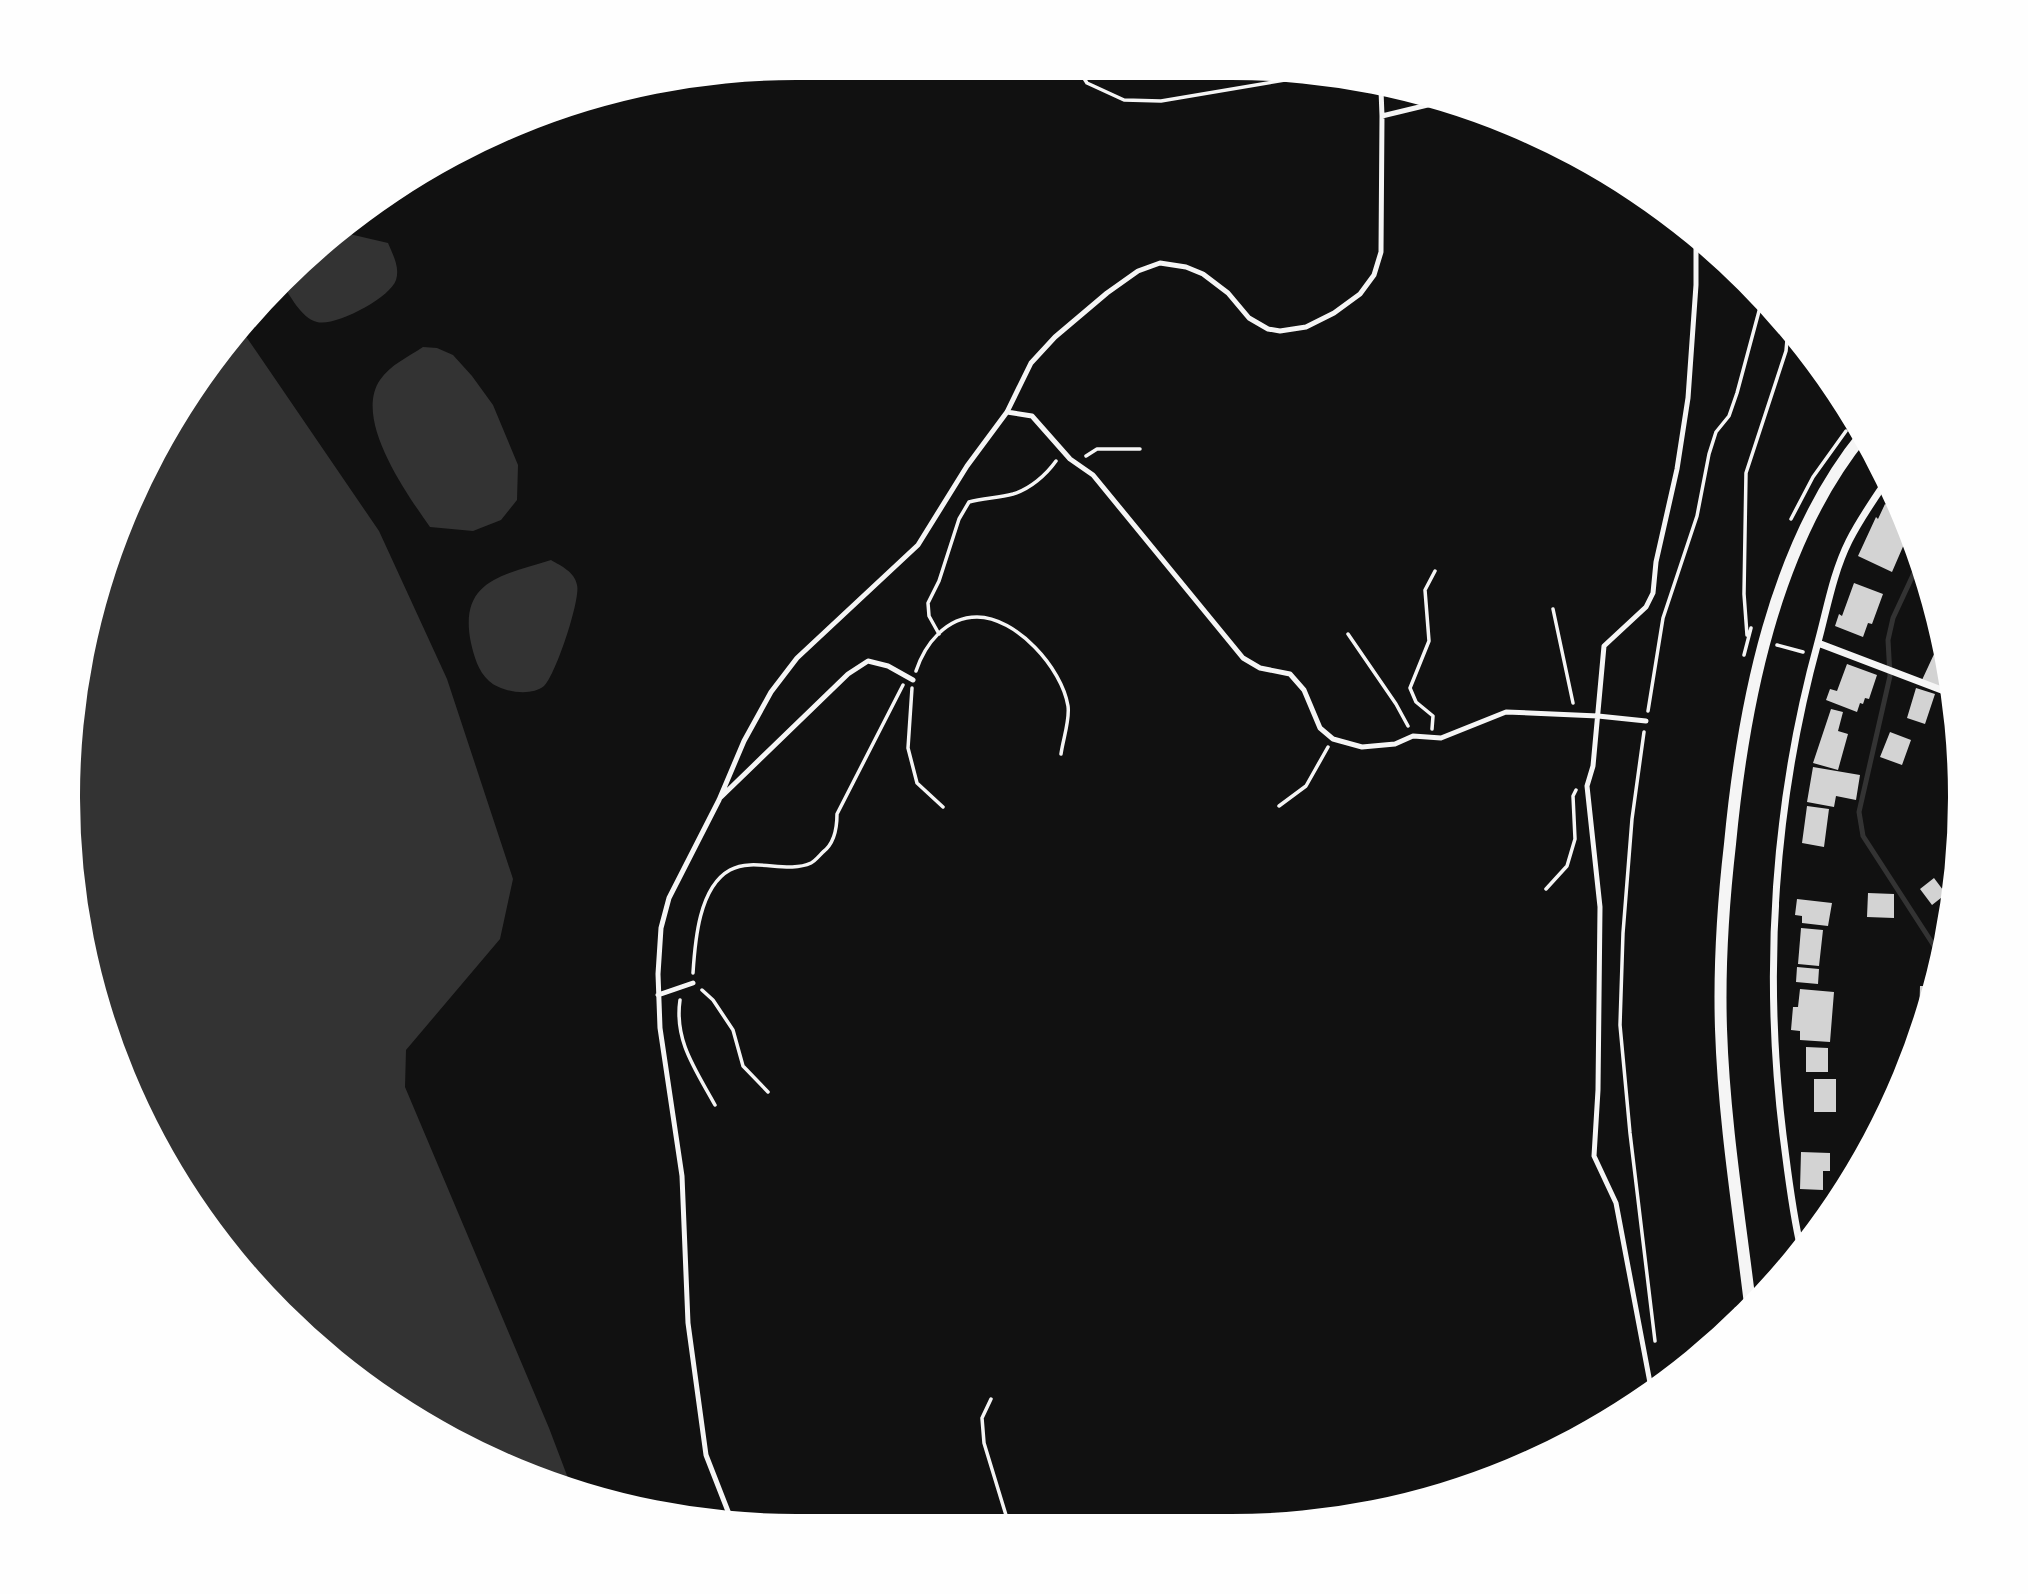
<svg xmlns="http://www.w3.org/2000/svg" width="2028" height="1594" viewBox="0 0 2028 1594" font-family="'Noto Sans',sans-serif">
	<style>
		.water { fill: #333 }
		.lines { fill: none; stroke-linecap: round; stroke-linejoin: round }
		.stream { stroke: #333; stroke-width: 5 }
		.building { fill: #d3d3d3 }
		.path { stroke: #f5f5f5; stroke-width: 3.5 }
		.service { stroke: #f5f5f5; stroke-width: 5 }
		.minor { stroke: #f5f5f5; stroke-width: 7 }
		.tertiary { stroke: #f5f5f5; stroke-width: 12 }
	</style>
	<rect width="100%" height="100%" fill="#111"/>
	<path class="water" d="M 345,233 L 388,243 C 393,255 400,267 396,280 C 390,298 335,327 317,322 C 301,318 290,295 281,282 Z
		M 243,332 L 379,531 L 447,679 L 513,879 L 500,939 L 406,1050 L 405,1087 L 549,1428 L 571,1486 L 518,1470 L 392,1403 L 249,1278 L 166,1162 L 93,986 L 68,797 L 93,609 L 166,433 Z
		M 423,347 L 437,348 L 453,355 L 472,376 L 493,405 L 518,465 L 517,500 L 501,520 L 473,531 L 430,527 C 407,494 353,419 380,380 C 390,365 408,357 423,347 Z
		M 551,560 C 561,566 575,572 577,585 C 581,599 555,677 544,686 C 531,697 501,692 489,681 C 478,671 474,656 471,643 C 458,580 503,575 551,560 Z"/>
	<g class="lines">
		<path class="stream" d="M 1920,560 L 1893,618 L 1888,640 L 1890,676 L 1859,812 L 1863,836 L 1940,955"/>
	</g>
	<path class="building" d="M 1885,504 L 1897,510 L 1908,535 L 1892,572 L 1858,556 L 1876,517 L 1878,519 Z
		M 1854,583 L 1883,594 L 1872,624 L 1868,623 L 1863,637 L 1835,626 L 1839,614 L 1842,616 Z
		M 1935,652 L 1943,656 L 1948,677 L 1942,689 L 1922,680 Z
		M 1847,664 L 1877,675 L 1869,699 L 1865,698 L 1863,704 L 1860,703 L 1857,712 L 1826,700 L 1830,689 L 1837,691 Z
		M 1916,688 L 1935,694 L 1925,724 L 1907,718 Z
		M 1831,709 L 1843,712 L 1838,731 L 1848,734 L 1838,770 L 1813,763 Z
		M 1890,732 L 1911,740 L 1902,765 L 1880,757 Z
		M 1813,767 L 1860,775 L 1856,800 L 1836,796 L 1834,807 L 1807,802 Z
		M 1807,806 L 1829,809 L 1824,847 L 1802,843 Z
		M 1934,878 L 1946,894 L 1932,905 L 1920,889 Z
		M 1868,893 L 1894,894 L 1894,918 L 1867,917 Z
		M 1797,899 L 1832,903 L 1828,926 L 1802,923 L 1802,916 L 1795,915 Z
		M 1801,928 L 1823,930 L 1819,966 L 1798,964 Z
		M 1797,967 L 1819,969 L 1818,984 L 1796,982 Z
		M 1920,986 L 1935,986 L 1922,1020 L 1919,1020 Z
		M 1800,989 L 1834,992 L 1830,1042 L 1800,1040 L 1800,1031 L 1791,1030 L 1793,1007 L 1798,1007 Z
		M 1806,1047 L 1828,1048 L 1828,1072 L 1806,1072 Z
		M 1814,1079 L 1836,1079 L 1836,1112 L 1814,1112 Z
		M 1801,1152 L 1830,1153 L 1830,1171 L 1823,1171 L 1823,1190 L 1800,1189 Z"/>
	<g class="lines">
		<path class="path" d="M 1078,69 L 1087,83 L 1124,100 L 1161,101 L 1309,76
			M 1760,307 L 1776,314
			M 1086,456 L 1097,449 L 1140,449
			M 1791,519 L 1813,477 L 1846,431
			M 1553,609 L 1573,703
			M 939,634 L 929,616 L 928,603 L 939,581 L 959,519 L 969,502 C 983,498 998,498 1013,494 C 1030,489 1046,475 1056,461
			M 1348,634 L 1396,704 L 1408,726
			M 1747,635 L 1744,594 L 1746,473 L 1786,351 L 1788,329
			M 1777,645 L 1803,652
			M 1744,655 L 1751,628
			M 916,671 C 925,644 946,617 977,617 C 1016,617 1062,668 1068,706 C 1070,720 1063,739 1061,754
			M 912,688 L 908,748 L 917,783 L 943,807
			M 1648,711 L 1663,618 L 1697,516 L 1709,454 L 1716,432 L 1729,416 L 1737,393 L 1762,300
			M 1432,729 L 1433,716 L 1416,702 L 1410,688 L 1429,641 L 1425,590 L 1435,571
			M 1644,732 L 1632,819 L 1623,933 L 1620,1025 L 1630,1133 L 1655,1341
			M 1279,806 L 1306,786 L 1328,747
			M 1546,889 L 1567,866 L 1575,839 L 1573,796 L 1576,790
			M 693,973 C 695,941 699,887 730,870 C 754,857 787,874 811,863 C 815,861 819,856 823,852 C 835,843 837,828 837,814 L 903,685
			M 702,990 L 713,1000 L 733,1030 L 743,1066 L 768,1092
			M 680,1000 C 674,1041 696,1070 715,1105
			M 1736,1309 L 1737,1318
			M 991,1399 L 982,1418 L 984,1443 L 1009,1525
			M 1075,1525 L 1093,1519"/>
		<path class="service" d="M 1381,90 L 1382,116
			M 1007,412 L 1032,416 L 1070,459 L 1093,475 L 1243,658 L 1260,668 L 1290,674 L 1304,690 L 1320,728 L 1333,739 L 1362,747 L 1395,744 L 1413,736 L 1441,738 L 1506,712 L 1598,716 L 1646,721
			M 721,797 L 848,674 L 868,661 L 888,666 L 913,680
			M 658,995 L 693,983
			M 1651,1388 L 1616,1203 L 1594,1156 L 1598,1090 L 1600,907 L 1587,786 L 1593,766 L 1604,646 L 1646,607 L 1653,593 L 1656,562 L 1677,469 L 1688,398 L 1696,285 L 1696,239
			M 731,1519 L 706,1455 L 688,1323 L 682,1176 L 660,1028 L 658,974 L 661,928 L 669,898 L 719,800 L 744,741 L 771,692 L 797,658 L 918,545 L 967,466 L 1007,412 L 1031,363 L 1055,337 L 1107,293 L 1138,271 L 1160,263 L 1186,267 L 1203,274 L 1228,293 L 1249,318 L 1268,329 L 1280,331 L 1306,327 L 1334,313 L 1360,294 L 1374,275 L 1381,252 L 1382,116 L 1440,102"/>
		<path class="minor" d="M 1818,643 L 1952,694
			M 1801,1249 C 1792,1211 1788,1173 1783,1135 C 1763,971 1774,802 1818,642 C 1827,609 1833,573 1849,541 C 1859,521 1872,502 1885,483"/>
		<path class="tertiary" d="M 1750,1304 C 1739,1213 1724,1121 1721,1029 C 1719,967 1723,905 1730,844 C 1743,707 1774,544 1863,435"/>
	</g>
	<path d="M0 0H2028V1594H0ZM796 80H1232A716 716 0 0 1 1948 796V798A716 716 0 0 1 1232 1514H796A716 716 0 0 1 80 798V796A716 716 0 0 1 796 80Z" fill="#fefefe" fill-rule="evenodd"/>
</svg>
